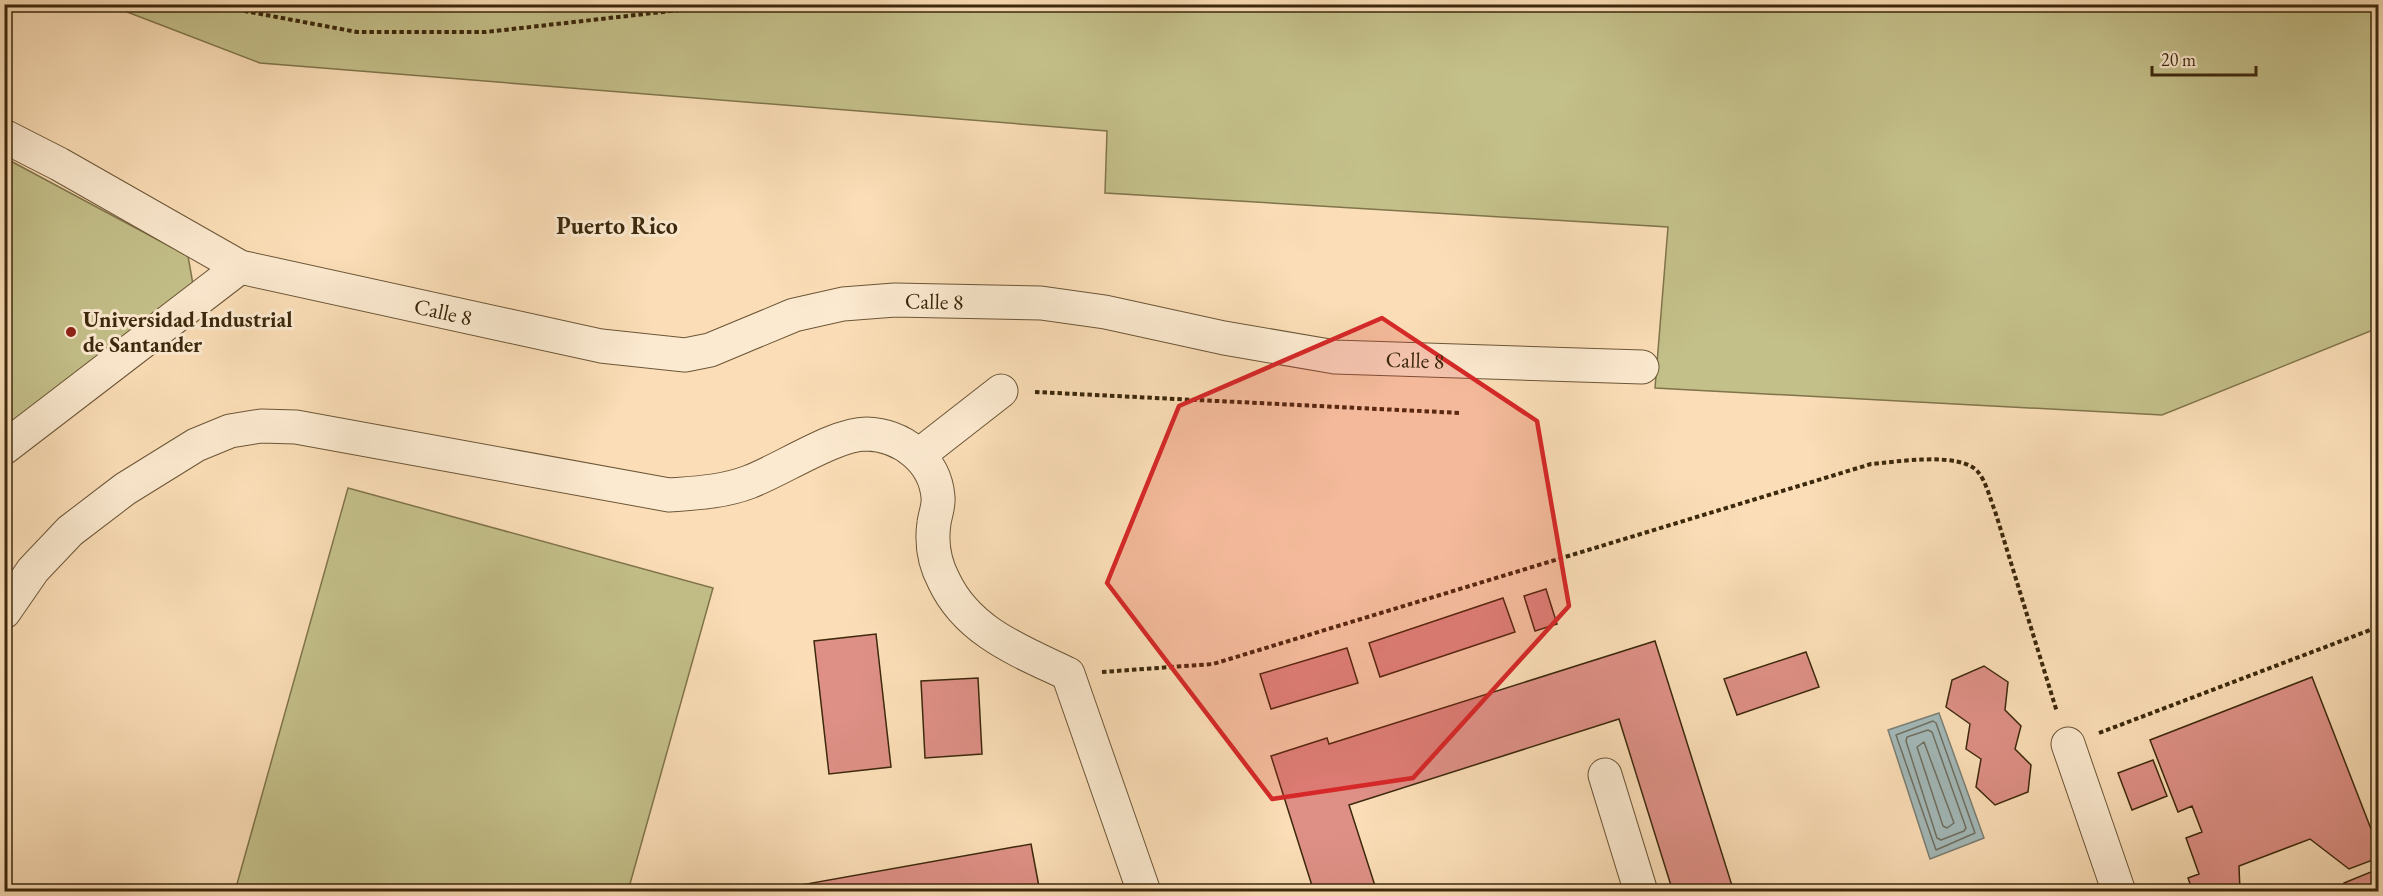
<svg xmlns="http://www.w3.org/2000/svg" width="2383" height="896" viewBox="0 0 2383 896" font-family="'EB Garamond',serif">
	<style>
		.green { fill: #c4c08a; stroke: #80744b; stroke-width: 1.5 }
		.water { fill: #a3b9b9; stroke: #7a7f74; stroke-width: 1.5 }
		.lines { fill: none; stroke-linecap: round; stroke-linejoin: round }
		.shore { stroke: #707062; stroke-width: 1.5 }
		.building { fill: #de9086; stroke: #3c280c; stroke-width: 1.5 }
		.minor-casing { stroke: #6c5637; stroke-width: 35 }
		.path { stroke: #3c280c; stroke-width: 4; stroke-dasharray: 4.5 3; stroke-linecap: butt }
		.minor { stroke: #fcead0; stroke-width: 33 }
		.marked { fill: #d62828; fill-opacity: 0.2; stroke: #d62828; stroke-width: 4.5; stroke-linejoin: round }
		.poi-dot { fill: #8f2418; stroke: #fcead0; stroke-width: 2 }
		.labels { text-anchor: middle; stroke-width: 6; stroke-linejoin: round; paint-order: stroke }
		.street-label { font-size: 22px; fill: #3c280c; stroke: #fcead0 }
		.poi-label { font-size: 22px; font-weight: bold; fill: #3c280c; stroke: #fcead0; text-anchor: start }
		.neighbourhood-label { font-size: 24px; font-weight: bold; fill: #3c280c; stroke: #fcead0 }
	</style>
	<rect width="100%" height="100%" fill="#fbdeb7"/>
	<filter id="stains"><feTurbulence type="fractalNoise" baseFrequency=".00333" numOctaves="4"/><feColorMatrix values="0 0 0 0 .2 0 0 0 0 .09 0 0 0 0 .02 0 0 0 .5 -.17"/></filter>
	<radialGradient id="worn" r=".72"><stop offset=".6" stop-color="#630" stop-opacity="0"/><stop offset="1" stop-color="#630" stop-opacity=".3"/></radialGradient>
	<path class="green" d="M 109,5 L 2378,5 L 2378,328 L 2162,415 L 1655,388 L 1668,227 L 1105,193 L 1107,131 L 260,63 Z
		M 5,158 L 188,256 L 194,290 L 5,434 Z
		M 348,488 L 713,588 L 628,891 L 235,891 Z"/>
	<path class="water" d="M 1939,713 L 1984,838 L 1930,859 L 1888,730 Z"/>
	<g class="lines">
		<path class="shore" d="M 1933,721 L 1936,723 L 1975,833 L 1936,850 L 1896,735 Z
			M 1928,730 L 1932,732 L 1966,828 L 1964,831 L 1941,840 L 1937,838 L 1906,741 L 1907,737 Z
			M 1924,742 L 1954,823 L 1947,828 L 1943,826 L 1917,747 Z"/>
	</g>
	<path class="building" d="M 1546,589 L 1557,624 L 1535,631 L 1524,596 Z
		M 1503,598 L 1515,632 L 1380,677 L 1369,643 Z
		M 876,634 L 891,767 L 829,774 L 814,641 Z
		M 1655,641 L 1734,892 L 1673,892 L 1619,719 L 1349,805 L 1377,892 L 1314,892 L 1271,756 L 1327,738 L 1329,744 Z
		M 1347,648 L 1358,683 L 1271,709 L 1260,674 Z
		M 1806,652 L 1819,687 L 1737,715 L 1724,679 Z
		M 1984,666 L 2008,682 L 2005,710 L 2021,726 L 2015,749 L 2031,765 L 2028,792 L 1995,805 L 1976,787 L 1981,759 L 1966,749 L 1970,724 L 1946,707 L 1952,680 Z
		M 2312,677 L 2378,847 L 2378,858 L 2349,869 L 2310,839 L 2239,866 L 2240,892 L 2193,892 L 2188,878 L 2199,874 L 2186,838 L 2202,832 L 2192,806 L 2178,812 L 2150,740 Z
		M 978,678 L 982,754 L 925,758 L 921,681 Z
		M 2153,760 L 2167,796 L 2132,810 L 2118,773 Z
		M 1031,844 L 1040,892 L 785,892 L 784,888 Z
		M 2378,869 L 2378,892 L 2347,892 L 2344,883 Z"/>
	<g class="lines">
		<g class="minor-casing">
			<g id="minor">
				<path id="s1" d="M 4,136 L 59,164 L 240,267 L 601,346 L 685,355 L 710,350 L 794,315 L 843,304 L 895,300 L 1041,303 L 1105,312 L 1224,338 L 1335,357 L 1642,367"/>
				<path d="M 4,448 L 240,267"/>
				<path d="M 919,455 L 1001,391"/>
				<path d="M 4,612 L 33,570 L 70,531 L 125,489 L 196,445 L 230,431 L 261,426 L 296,427 L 669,495 C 696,493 723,492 749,482 C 781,470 835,434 866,434 C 902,435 935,460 938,497 C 939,506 935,515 934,523 C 931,543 935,564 944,581 C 968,632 1020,651 1068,674 L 1144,892"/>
				<path d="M 2068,744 L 2119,892"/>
				<path d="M 1605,775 L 1641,892"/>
			</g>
		</g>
		<path class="path" d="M 207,4 L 357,32 L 486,32 L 680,10 L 778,4
			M 1035,392 L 1460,413
			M 1102,672 L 1213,664 L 1871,464 C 1896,462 1961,451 1978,472 C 1986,481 1990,499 1995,511 L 2057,712
			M 2099,733 L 2378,627"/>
		<use href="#minor" class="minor"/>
	</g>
	<path class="marked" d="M 1382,318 L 1537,421 L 1569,606 L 1413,778 L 1272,799 L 1107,583 L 1179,406 Z"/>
	<circle class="poi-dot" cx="71" cy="332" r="6"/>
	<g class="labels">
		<g class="street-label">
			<text dy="8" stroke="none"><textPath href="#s1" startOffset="982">Calle 8</textPath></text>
			<text dy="8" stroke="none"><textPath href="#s1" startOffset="478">Calle 8</textPath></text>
			<text dy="8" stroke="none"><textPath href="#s1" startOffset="1468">Calle 8</textPath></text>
		</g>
		<g class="poi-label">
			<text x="83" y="327">Universidad Industrial<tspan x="83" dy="25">de Santander</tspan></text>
		</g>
		<g class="neighbourhood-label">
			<text x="617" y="234">Puerto Rico</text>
		</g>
	</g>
	<rect width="2383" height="896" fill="none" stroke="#fbdeb7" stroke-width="24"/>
	<rect x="6" y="6" width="2371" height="884" fill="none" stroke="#3c280c" stroke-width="3"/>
	<rect x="12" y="12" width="2359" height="872" fill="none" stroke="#3c280c" stroke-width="1.5"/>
	<path d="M2152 66v9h104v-9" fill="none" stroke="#3c280c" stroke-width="3"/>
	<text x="2161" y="66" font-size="18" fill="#3c280c" stroke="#fcead0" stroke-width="4.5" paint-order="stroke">20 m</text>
	<rect width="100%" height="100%" filter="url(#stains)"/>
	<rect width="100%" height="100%" fill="url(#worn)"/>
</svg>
